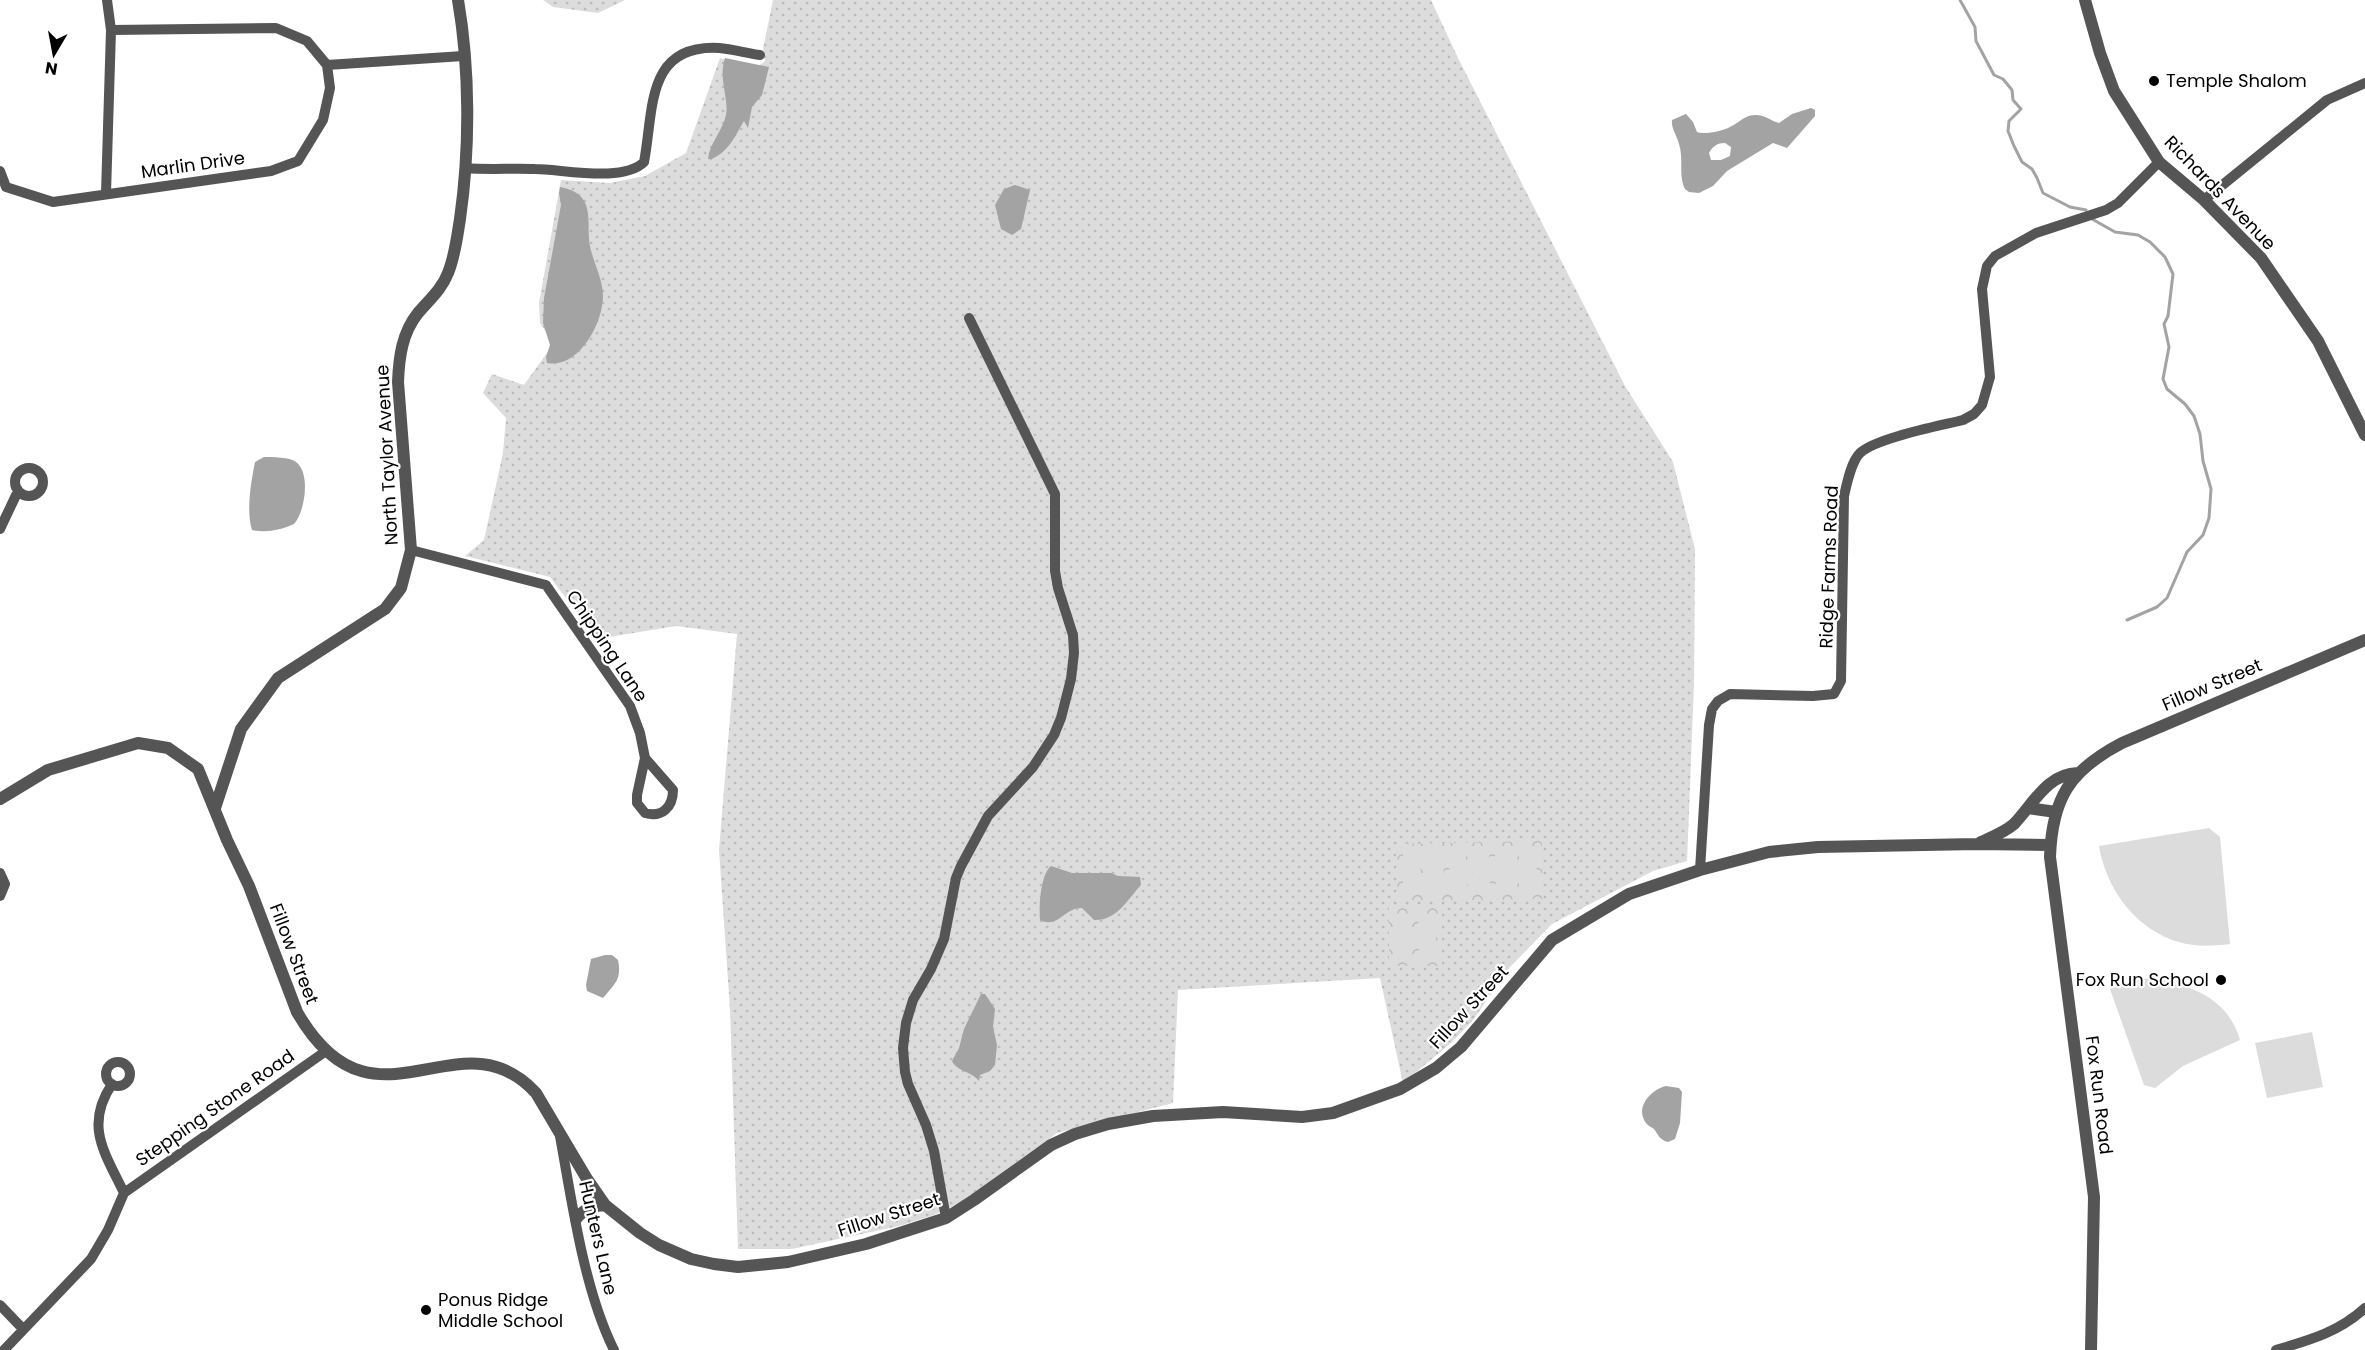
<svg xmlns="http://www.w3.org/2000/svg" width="2365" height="1350" viewBox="0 0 2365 1350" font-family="Poppins,sans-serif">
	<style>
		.grass { fill: url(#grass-dots) }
		.park { fill: url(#park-crowns) }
		.pitch { fill: #dcdcdc }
		.water { fill: #a3a3a3; fill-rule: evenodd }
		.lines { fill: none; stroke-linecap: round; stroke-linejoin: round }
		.stream { stroke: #a3a3a3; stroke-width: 3 }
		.minor { stroke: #555; stroke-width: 10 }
		.tertiary { stroke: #555; stroke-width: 12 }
		.poi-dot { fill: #000; stroke: #fff; stroke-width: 2 }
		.labels { text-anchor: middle; stroke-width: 4.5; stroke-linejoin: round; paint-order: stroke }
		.poi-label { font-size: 18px; fill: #000; stroke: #fff; text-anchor: start }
		.street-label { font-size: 18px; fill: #000; stroke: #fff }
	</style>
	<defs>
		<pattern id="grass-dots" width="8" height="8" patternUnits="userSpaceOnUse" patternTransform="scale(1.5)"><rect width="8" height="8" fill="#dcdcdc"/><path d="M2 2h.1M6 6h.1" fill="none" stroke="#bbb" stroke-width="1.8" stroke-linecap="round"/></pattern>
		<pattern id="park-crowns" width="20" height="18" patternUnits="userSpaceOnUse" patternTransform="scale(1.5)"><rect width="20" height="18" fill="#dcdcdc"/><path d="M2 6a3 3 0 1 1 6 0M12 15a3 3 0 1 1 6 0" fill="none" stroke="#bbb"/></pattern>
	</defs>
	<rect width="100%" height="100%" fill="#fff"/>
	<path class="grass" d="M 543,0 L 625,0 L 598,13 L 553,7 Z
		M 773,0 L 1431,0 L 1458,58 L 1625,386 L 1673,462 L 1695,549 L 1694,685 L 1687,861 L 1653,871 L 1552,924 L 1508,969 L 1474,1019 L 1451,1043 L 1403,1083 L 1380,978 L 1178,990 L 1173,1103 L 1057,1133 L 961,1202 L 934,1215 L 899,1226 L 792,1249 L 738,1249 L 730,1009 L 719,850 L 737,634 L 676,626 L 597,639 L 550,577 L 465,556 L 484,540 L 503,453 L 506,418 L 483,393 L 492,374 L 524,385 L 554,343 L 540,323 L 539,303 L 561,180 L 610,183 L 645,176 L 686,153 L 720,58 L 756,68 L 765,61 L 763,49 Z"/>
	<path class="park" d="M 1542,841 L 1543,899 L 1397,901 L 1396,844 Z
		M 1389,906 L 1442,906 L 1442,966 L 1389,966 Z"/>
	<path class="pitch" d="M 2209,828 L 2220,837 L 2230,944 C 2213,946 2195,947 2179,942 C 2136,930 2106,889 2099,846 Z
		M 1489,851 L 1490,889 L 1473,890 L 1472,852 Z
		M 1513,851 L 1513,889 L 1496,890 L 1495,852 Z
		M 1519,851 L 1536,851 L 1537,889 L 1519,889 Z
		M 1403,852 L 1420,852 L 1421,890 L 1403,890 Z
		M 1443,852 L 1444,890 L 1427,890 L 1426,853 Z
		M 1449,852 L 1466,852 L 1467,890 L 1450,890 Z
		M 1418,918 L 1436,918 L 1436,956 L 1419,956 Z
		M 1394,919 L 1412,919 L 1412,956 L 1395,956 Z
		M 2152,978 C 2191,985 2228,998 2240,1040 L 2183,1066 L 2155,1088 L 2144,1085 L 2110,989 L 2132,980 Z
		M 2312,1032 L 2323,1087 L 2267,1098 L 2255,1043 Z"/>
	<path class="water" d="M 725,58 L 769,67 L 762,95 L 752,107 L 748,128 L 744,121 C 735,136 728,153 711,159 L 708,159 C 709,144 723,130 726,115 C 729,98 718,78 725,58 Z
		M 1811,108 L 1815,110 L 1815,116 L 1787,148 L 1773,143 L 1727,171 L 1713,186 L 1699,193 L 1689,192 L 1685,189 C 1678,175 1684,159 1679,144 C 1677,135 1671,129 1672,120 L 1686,114 L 1693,122 L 1697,132 C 1705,135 1722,131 1730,127 C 1739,123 1744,115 1756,115 C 1765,115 1771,121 1779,123 L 1792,114 ZM 1725,143 L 1731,147 L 1730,156 L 1721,160 L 1711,160 L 1709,153 C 1713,146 1717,143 1725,143 Z
		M 1015,185 L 1030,190 L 1021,229 L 1012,235 L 1001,229 L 995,205 L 1004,189 Z
		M 560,187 C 597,194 586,220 590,246 C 593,262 603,279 603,296 C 603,323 579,369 547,363 L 546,357 L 550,345 L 543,323 L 544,298 L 561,205 L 559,193 Z
		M 264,457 C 273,457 289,457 296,462 C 311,473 305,512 294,524 C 281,530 266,533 252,530 C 246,511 251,482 255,462 Z
		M 1051,866 L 1072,873 L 1111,873 L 1118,876 L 1140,877 L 1141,885 C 1127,900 1117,921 1094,920 L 1082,908 C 1065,907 1058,929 1040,920 C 1039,908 1040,875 1051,866 Z
		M 605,955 L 612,955 L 618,960 C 622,979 615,984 603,998 L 587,991 L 586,985 L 591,959 Z
		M 981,994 L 985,994 L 995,1009 L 993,1027 L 997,1045 L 995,1065 L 990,1071 L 980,1075 L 979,1081 C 972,1071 957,1072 952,1061 L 959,1048 L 964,1029 Z
		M 1666,1086 L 1679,1088 L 1682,1092 L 1680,1123 L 1675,1139 L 1668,1142 C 1660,1140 1659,1136 1654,1129 C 1652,1127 1648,1126 1646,1123 C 1634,1107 1652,1089 1666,1086 Z"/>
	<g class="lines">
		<path class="stream" d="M 1960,0 L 1975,27 L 1976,41 L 1994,75 L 2003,79 L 2012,90 L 2013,100 L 2021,109 L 2009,121 L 2008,131 L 2014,146 L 2022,162 L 2032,169 L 2037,178 L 2043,193 L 2070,207 L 2086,210
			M 2092,219 L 2115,232 L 2138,235 L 2150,242 L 2165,257 L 2173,274 L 2168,316 L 2164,324 L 2169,347 L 2163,379 L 2167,389 L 2185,404 L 2194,416 L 2200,434 L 2203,461 L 2211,489 L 2209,518 L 2203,535 L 2187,552 L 2167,598 L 2157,607 L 2127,620"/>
		<path class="minor" d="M 111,30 L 276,28 L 307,41 L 327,65
			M 327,65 L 463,56
			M 465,168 C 489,170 512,168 535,169 C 562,169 623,183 644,162 C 654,111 645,44 719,48 C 732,49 746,53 760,55
			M 0,171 L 6,187 L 53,202 L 271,171 L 298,161 L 323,120 L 330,88 L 327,65
			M 106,193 L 111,30 L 107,0
			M 2204,200 L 2327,100 L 2365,83
			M15 482a14 14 0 1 1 28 0a14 14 0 1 1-28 0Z
			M 0,529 L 18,491
			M 411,550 L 546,585 L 630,706 L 640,733 L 645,758 L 637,795 L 637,803 L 645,813 C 662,818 673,807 673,790 L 645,758
			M 1700,870 L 1709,725 L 1712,709 L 1718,701 L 1730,694 L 1813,696 L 1834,694 L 1841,681 L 1844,496 C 1847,483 1851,462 1860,453 C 1876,438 1939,426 1963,420 L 1974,414 L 1982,405 L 1990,377 L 1982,289 L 1987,266 L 1995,256 L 2036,233 L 2106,210 L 2118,203 L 2159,162
			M 0,873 L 5,884 L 0,896
			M106 1074a12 12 0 1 1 24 0a12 12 0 1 1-24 0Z
			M 112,1084 C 84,1126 105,1153 124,1193
			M 560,1136 C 572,1202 584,1290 614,1350
			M 124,1193 L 326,1051
			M 946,1218 L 934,1151 L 926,1125 L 908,1084 L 905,1072 L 903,1048 L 906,1023 L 913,1000 L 931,969 L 944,939 L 956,878 L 961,866 L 988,816 L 1033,767 L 1054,735 L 1061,718 L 1071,679 L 1074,653 L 1073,635 L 1058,588 L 1055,571 L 1055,494 L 969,318
			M 0,1305 L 23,1329
			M 4,1350 L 91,1259 L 108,1230 L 124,1193
			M 2276,1350 C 2310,1340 2339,1332 2365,1308"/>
		<path class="tertiary" d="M 2085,0 L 2100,53 L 2114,91 L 2159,162 L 2204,200 L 2261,258 L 2318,341 L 2365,435
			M 0,799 L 48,770 L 138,743 L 168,748 L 198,769 L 227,840 L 249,886 L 297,1012 C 374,1146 459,1009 536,1093 L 587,1179 L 605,1205 L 640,1233 L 659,1245 L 691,1259 L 714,1264 L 738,1267 L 788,1262 L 866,1244 L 946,1218 L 974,1200 L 1051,1145 L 1075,1134 L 1108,1124 L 1153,1116 L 1223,1112 L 1302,1117 L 1333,1113 L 1400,1089 L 1436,1068 L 1461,1047 L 1552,940 L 1629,894 L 1700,870 L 1769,852 L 1818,847 L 1977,844 L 2050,845
			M 215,808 L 241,729 L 278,678 L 385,609 L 401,588 L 411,550 L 398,382 C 399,357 402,333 418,313 C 429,300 442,289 448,273 C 455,256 457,237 460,219 C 470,149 470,70 458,0
			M 2028,808 L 2056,812
			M 1981,842 C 1992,837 2005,832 2014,824 C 2034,803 2047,774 2078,773
			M 576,1219 C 584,1209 591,1206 605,1205
			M 2091,1350 L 2094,1197 L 2050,857 C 2052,798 2070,770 2122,743 L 2365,640"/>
	</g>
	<g class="poi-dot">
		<circle cx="2154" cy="81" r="6"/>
		<circle cx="2221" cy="980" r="6"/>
		<circle cx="426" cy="1310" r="6"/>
	</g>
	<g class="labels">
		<g class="poi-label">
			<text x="2166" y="87">Temple Shalom</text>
			<text x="2209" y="986" text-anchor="end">Fox Run School</text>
			<text x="438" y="1306">Ponus Ridge<tspan x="438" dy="21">Middle School</tspan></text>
		</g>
		<g class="street-label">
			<text transform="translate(193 165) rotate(-8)" y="6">Marlin Drive</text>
			<text transform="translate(2220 193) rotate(46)" y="6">Richards Avenue</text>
			<text transform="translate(387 455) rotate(-93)" y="6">North Taylor Avenue</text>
			<text transform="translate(1829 567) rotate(-88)" y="6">Ridge Farms Road</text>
			<text transform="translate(607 646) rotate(56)" y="6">Chipping Lane</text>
			<text transform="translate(2212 685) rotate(-23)" y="6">Fillow Street</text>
			<text transform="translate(294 954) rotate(69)" y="6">Fillow Street</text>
			<text transform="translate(1469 1007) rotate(-47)" y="6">Fillow Street</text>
			<text transform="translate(2099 1095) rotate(83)" y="6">Fox Run Road</text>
			<text transform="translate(215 1108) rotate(-35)" y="6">Stepping Stone Road</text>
			<text transform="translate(889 1215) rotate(-18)" y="6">Fillow Street</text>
			<text transform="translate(598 1238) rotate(77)" y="6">Hunters Lane</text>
		</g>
	</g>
	<g transform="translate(54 54) rotate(190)" stroke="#ffffff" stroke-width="4.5" paint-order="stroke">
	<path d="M0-4.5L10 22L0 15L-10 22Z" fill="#000000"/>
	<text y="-9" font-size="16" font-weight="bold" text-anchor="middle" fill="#000000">N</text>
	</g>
</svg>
